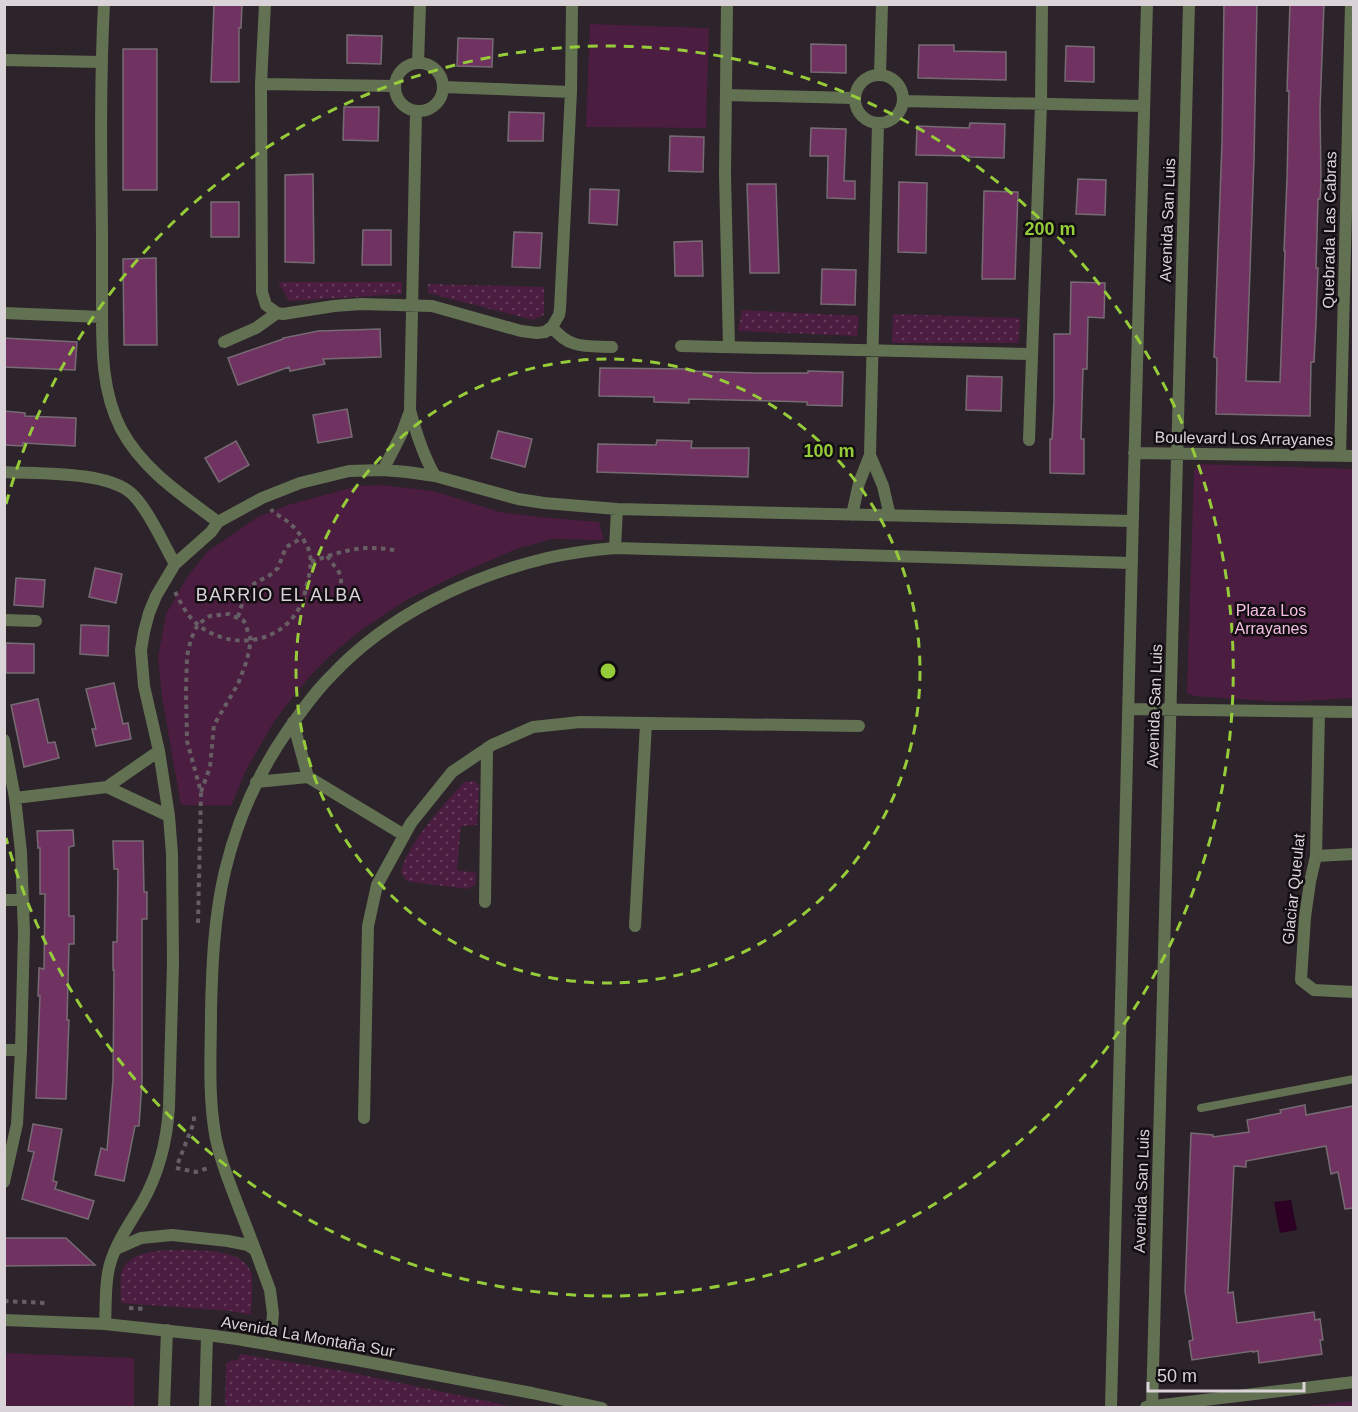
<svg xmlns="http://www.w3.org/2000/svg" width="1358" height="1412" viewBox="0 0 1358 1412" font-family="Arial,sans-serif">
	<style>
		.grass { fill: url(#grass-dots) }
		.park { fill: #4b1d40 }
		.water { fill: #2c0124 }
		.building { fill: #703361; stroke: #776b73; stroke-width: 1.5 }
		.lines { fill: none; stroke-linecap: round; stroke-linejoin: round }
		.path { stroke: #675e65; stroke-width: 4; stroke-dasharray: 4.5 4.5; stroke-linecap: butt }
		.service { stroke: #637153; stroke-width: 8 }
		.minor { stroke: #637153; stroke-width: 12 }
		.tertiary { stroke: #637153; stroke-width: 12 }
		.ring { fill: none; stroke: #96cc39; stroke-width: 3; stroke-dasharray: 10 8 }
		.labels { text-anchor: middle; stroke-width: 5; stroke-linejoin: round; paint-order: stroke }
		.street-label { font-size: 16px; fill: #dad3d8; stroke: #120e11 }
		.park-label { font-size: 16px; fill: #f6bee5; stroke: #120e11 }
		.neighbourhood-label { font-size: 18px; letter-spacing: 1.5px; fill: #dad3d8; stroke: #120e11 }
		.centre { fill: #96cc39; stroke: #120e11; stroke-width: 3 }
		.ring-label { font-size: 18px; text-anchor: middle; font-weight: bold; fill: #96cc39; stroke: #120e11; stroke-width: 5; stroke-linejoin: round; paint-order: stroke }
	</style>
	<defs>
		<pattern id="grass-dots" width="8" height="8" patternUnits="userSpaceOnUse" patternTransform="scale(1.5)"><rect width="8" height="8" fill="#4b1d40"/><path d="M2 2h.1M6 6h.1" fill="none" stroke="#643d5b" stroke-width="1.8" stroke-linecap="round"/></pattern>
	</defs>
	<rect width="100%" height="100%" fill="#2d232a"/>
	<path class="grass" d="M 278,282 L 402,282 L 402,294 L 289,301 Z
		M 428,284 L 544,287 L 544,315 L 533,320 L 428,293 Z
		M 742,310 L 859,316 L 857,336 L 738,331 Z
		M 893,314 L 1020,318 L 1019,343 L 892,343 Z
		M 475,781 L 479,786 L 477,825 L 461,826 L 457,870 L 476,873 L 475,885 L 467,889 L 411,882 L 406,880 L 401,873 C 406,844 444,805 464,782 Z
		M 188,1250 C 208,1251 242,1250 251,1272 C 254,1279 251,1306 251,1315 L 231,1311 L 121,1303 C 121,1293 120,1283 121,1274 C 127,1248 168,1250 188,1250 Z
		M 240,1354 L 348,1372 L 515,1407 L 225,1407 L 226,1364 L 229,1361 L 238,1360 Z
		M 1353,1401 L 1353,1407 L 1299,1407 Z"/>
	<path class="park" d="M 590,24 L 709,28 L 706,128 L 586,127 Z
		M 1199,464 L 1353,469 L 1353,698 L 1283,702 L 1194,696 L 1187,693 L 1194,470 Z
		M 381,485 L 434,491 L 500,512 L 538,517 L 599,522 L 604,540 L 552,539 L 516,549 L 457,575 L 408,599 L 360,631 L 331,655 L 309,677 L 275,720 L 246,770 L 231,806 L 181,805 L 162,697 L 158,657 L 166,614 L 188,576 L 207,552 L 256,518 L 288,505 L 332,493 L 358,486 Z
		M 5,1353 L 134,1358 L 134,1407 L 5,1407 Z"/>
	<path class="water" d="M 1291,1200 L 1297,1230 L 1280,1233 L 1274,1202 Z"/>
	<path class="building" d="M 214,4 L 242,4 L 241,28 L 239,28 L 239,82 L 211,82 Z
		M 1224,4 L 1257,4 L 1254,160 L 1246,381 L 1280,382 L 1285,251 L 1284,251 L 1287,179 L 1289,91 L 1287,91 L 1290,4 L 1324,4 L 1320,109 L 1321,180 L 1320,199 L 1318,199 L 1316,268 L 1318,268 L 1316,323 L 1314,362 L 1311,362 L 1310,416 L 1216,414 L 1217,358 L 1214,357 L 1222,142 Z
		M 347,35 L 382,36 L 381,64 L 347,63 Z
		M 458,38 L 493,39 L 492,67 L 457,66 Z
		M 811,44 L 846,45 L 846,73 L 811,72 Z
		M 919,45 L 954,45 L 954,51 L 1006,52 L 1006,80 L 918,78 Z
		M 1066,46 L 1094,47 L 1094,82 L 1065,81 Z
		M 123,49 L 157,49 L 157,190 L 123,190 Z
		M 344,107 L 379,107 L 378,141 L 343,140 Z
		M 509,112 L 544,113 L 543,141 L 508,141 Z
		M 970,123 L 1005,124 L 1004,158 L 969,157 L 969,156 L 916,155 L 917,126 L 969,128 Z
		M 811,128 L 846,129 L 844,181 L 855,181 L 855,199 L 827,198 L 828,156 L 810,156 Z
		M 670,136 L 704,137 L 703,172 L 669,171 Z
		M 313,174 L 314,263 L 285,262 L 285,175 Z
		M 1078,179 L 1106,180 L 1105,215 L 1076,214 Z
		M 899,182 L 927,183 L 926,253 L 898,252 Z
		M 747,184 L 776,184 L 779,273 L 750,273 Z
		M 590,189 L 619,190 L 617,225 L 589,223 Z
		M 984,191 L 1018,192 L 1015,279 L 982,279 Z
		M 211,202 L 239,202 L 239,237 L 211,237 Z
		M 363,230 L 391,230 L 391,265 L 362,265 Z
		M 514,232 L 542,233 L 540,268 L 512,267 Z
		M 702,241 L 703,276 L 675,276 L 674,242 Z
		M 156,258 L 157,345 L 124,345 L 123,259 Z
		M 822,269 L 856,270 L 855,305 L 821,304 Z
		M 1071,282 L 1105,283 L 1104,318 L 1088,317 L 1087,369 L 1083,369 L 1082,403 L 1081,439 L 1084,439 L 1084,474 L 1050,473 L 1050,439 L 1052,439 L 1054,402 L 1054,334 L 1070,334 Z
		M 380,329 L 381,357 L 323,359 L 325,364 L 290,371 L 289,367 L 238,385 L 228,358 L 283,339 L 283,338 L 318,331 Z
		M 4,338 L 77,342 L 75,370 L 4,367 Z
		M 600,368 L 689,369 L 689,371 L 756,373 L 808,373 L 808,371 L 843,372 L 842,406 L 807,405 L 807,402 L 773,401 L 689,399 L 689,403 L 654,402 L 654,397 L 599,396 Z
		M 967,376 L 1002,377 L 1001,411 L 966,410 Z
		M 347,409 L 352,437 L 318,443 L 313,415 Z
		M 4,411 L 25,413 L 25,416 L 76,418 L 75,446 L 23,443 L 23,446 L 4,445 Z
		M 498,431 L 532,439 L 525,467 L 491,458 Z
		M 657,440 L 692,441 L 691,448 L 749,448 L 748,477 L 597,472 L 598,444 L 656,445 Z
		M 236,441 L 249,465 L 219,482 L 205,458 Z
		M 95,568 L 122,574 L 116,603 L 89,597 Z
		M 16,578 L 45,580 L 43,607 L 14,605 Z
		M 81,625 L 109,626 L 108,656 L 80,654 Z
		M 6,643 L 34,644 L 34,673 L 6,673 Z
		M 114,683 L 123,724 L 128,723 L 131,739 L 96,746 L 92,729 L 96,729 L 86,689 Z
		M 38,699 L 48,743 L 55,742 L 59,758 L 24,767 L 11,705 Z
		M 73,830 L 74,846 L 69,847 L 69,916 L 74,916 L 74,944 L 69,944 L 67,1020 L 69,1020 L 66,1099 L 36,1098 L 40,996 L 38,996 L 39,968 L 44,969 L 45,894 L 40,894 L 40,848 L 38,848 L 37,831 Z
		M 113,841 L 143,841 L 144,892 L 147,892 L 147,919 L 142,919 L 142,1081 L 139,1126 L 135,1126 L 124,1181 L 95,1175 L 101,1148 L 107,1150 L 113,1080 L 114,970 L 113,970 L 113,942 L 117,942 L 118,869 L 114,869 Z
		M 1305,1105 L 1306,1115 L 1353,1106 L 1353,1208 L 1345,1209 L 1338,1172 L 1331,1174 L 1326,1146 L 1246,1161 L 1246,1167 L 1234,1166 L 1228,1293 L 1233,1292 L 1237,1323 L 1314,1312 L 1315,1320 L 1320,1319 L 1323,1340 L 1320,1340 L 1322,1354 L 1259,1363 L 1258,1351 L 1253,1352 L 1253,1351 L 1192,1360 L 1189,1341 L 1193,1340 L 1185,1291 L 1191,1133 L 1213,1135 L 1213,1137 L 1249,1132 L 1247,1120 L 1281,1113 L 1280,1110 Z
		M 33,1124 L 62,1129 L 53,1181 L 57,1182 L 55,1189 L 94,1201 L 88,1219 L 22,1199 L 34,1152 L 28,1151 Z
		M 4,1238 L 66,1238 L 95,1265 L 4,1266 Z"/>
	<g class="lines">
		<path class="path" d="M 327,556 L 339,572 L 341,580 L 341,604
			M 311,562 C 344,550 364,544 399,551
			M 175,592 C 180,601 185,612 192,619 C 221,650 276,648 298,610 C 303,602 305,593 307,584 C 310,572 313,560 308,548 C 303,537 292,523 281,517 C 277,514 274,514 271,509
			M 238,617 L 243,601 L 250,586 L 270,575 L 278,568 L 286,547 L 302,538
			M 198,923 L 201,792 L 187,741 L 186,689 L 187,656 L 191,639 L 198,624 L 210,616 L 229,614 L 244,621 L 251,640 L 247,660 L 238,684 L 214,725 L 210,767 L 201,792
			M 178,1163 L 194,1122 L 194,1114
			M 176,1168 L 196,1172 L 208,1168
			M 4,1301 L 47,1303
			M 129,1308 L 146,1309"/>
		<path class="service" d="M 1201,1108 L 1354,1079"/>
		<path class="minor" d="M 104,4 C 100,80 101,156 102,232 C 102,256 102,280 102,304 C 102,347 101,390 121,429 C 143,470 182,495 218,522
			M 265,4 L 261,84 L 262,292 L 266,305 L 277,313 L 283,314 L 334,306 L 361,304 L 432,306 L 521,331 L 537,333 L 545,332 L 552,327 L 559,315 L 560,309 L 571,92 L 572,4
			M 727,4 L 725,174 L 729,347
			M 4,60 L 101,62
			M395 87a24 24 0 1 1 48 0a24 24 0 1 1-48 0Z
			M 418,63 L 420,4
			M855 99a24 24 0 1 1 48 0a24 24 0 1 1-48 0Z
			M 880,75 L 882,4
			M 261,84 L 395,86
			M 443,87 L 571,92
			M 726,95 L 854,98
			M 903,101 L 1144,106
			M 416,111 L 410,410 C 416,433 423,455 435,476
			M 4,313 L 102,317
			M 552,327 C 569,349 586,346 612,347
			M 224,342 L 256,328 L 277,313
			M 681,346 L 1031,354
			M 1029,440 L 1041,104 L 1042,4
			M 1134,453 L 1354,456
			M 870,455 L 883,486 L 890,516
			M 1340,456 L 1351,4
			M 383,470 L 402,433 L 410,411
			M 4,472 C 38,474 106,471 131,493 C 147,507 164,545 175,564
			M 852,515 L 859,483 L 870,455 L 878,123
			M 615,548 L 617,509
			M 4,620 L 36,621
			M 1128,709 L 1354,712
			M 1319,713 L 1316,856 L 1310,882 L 1305,917 L 1301,980 L 1314,990 L 1354,992
			M 293,722 L 308,777
			M 4,740 L 15,798 L 21,852 L 24,933 L 21,1050 L 17,1124 L 4,1182
			M 256,782 L 308,777 L 404,835
			M 107,787 L 169,816
			M 15,798 L 107,787 L 159,751
			M 1316,856 L 1354,854
			M 4,900 L 23,900
			M 485,902 L 487,748
			M 635,926 L 646,723
			M 4,1050 L 21,1050
			M 364,1118 L 368,926 L 377,885 L 411,823 L 452,772 L 492,745 L 533,727 L 580,722 L 859,726
			M 116,1249 L 141,1238 L 172,1235 L 228,1241 L 248,1245 L 255,1250
			M 105,1324 C 106,1308 105,1290 108,1273 C 112,1248 129,1225 142,1203 C 159,1173 167,1141 169,1107 L 173,963 L 172,854 L 169,816 L 159,751 L 144,686 L 141,650 L 144,632 L 149,613 L 156,596 L 175,564 L 211,532 L 218,522 L 262,498 L 300,483 L 349,471 L 383,470 L 407,472 L 435,476 L 518,499 L 544,503 L 617,509 L 1132,521
			M 207,1335 L 237,1339 L 351,1359 L 532,1393 L 602,1408
			M 270,1345 L 273,1314 L 270,1290 C 260,1263 250,1235 239,1208 C 230,1183 219,1159 215,1134 C 208,1093 211,1052 211,1012 C 212,965 214,917 225,871 C 237,821 257,775 286,733 C 300,713 314,693 331,676 C 388,615 468,577 547,558 C 570,553 592,550 615,548 L 1132,563
			M 1146,1407 L 1354,1382
			M 1111,1408 L 1134,474 L 1147,4
			M 1152,1408 L 1189,4"/>
		<path class="tertiary" d="M 4,1320 L 105,1324 L 207,1335 L 205,1408
			M 164,1408 L 167,1330"/>
	</g>
	<g class="ring">
		<circle cx="608" cy="671" r="312"/>
		<path d="M6 504A625 625 0 1 1 6 838"/>
	</g>
	<g class="labels">
		<g class="street-label">
			<text transform="translate(1167 220) rotate(-88)" y="6">Avenida San Luis</text>
			<text transform="translate(1329 230) rotate(-89)" y="6">Quebrada Las Cabras</text>
			<text transform="translate(1244 438) rotate(1)" y="6">Boulevard Los Arrayanes</text>
			<text transform="translate(1154 706) rotate(-88)" y="6">Avenida San Luis</text>
			<text transform="translate(1293 889) rotate(-84)" y="6">Glaciar Queulat</text>
			<text transform="translate(1141 1191) rotate(-88)" y="6">Avenida San Luis</text>
			<text transform="translate(308 1336) rotate(10)" y="6">Avenida La Montaña Sur</text>
		</g>
		<g class="park-label">
			<text x="1271" y="616">Plaza Los<tspan x="1271" dy="18">Arrayanes</tspan></text>
		</g>
		<g class="neighbourhood-label">
			<text x="279" y="601">BARRIO EL ALBA</text>
		</g>
	</g>
	<circle cx="608" cy="671" r="9" class="centre"/>
	<g class="ring-label">
		<text x="1050" y="235">200 m</text>
		<text x="829" y="457">100 m</text>
	</g>
	<rect width="1358" height="1412" fill="none" stroke="#dad3d8" stroke-width="12"/>
	<path d="M1148 1382v9h156v-9" fill="none" stroke="#dad3d8" stroke-width="3"/>
	<text x="1157" y="1382" font-size="18" fill="#dad3d8" stroke="#120e11" stroke-width="4.5" paint-order="stroke">50 m</text>
</svg>
